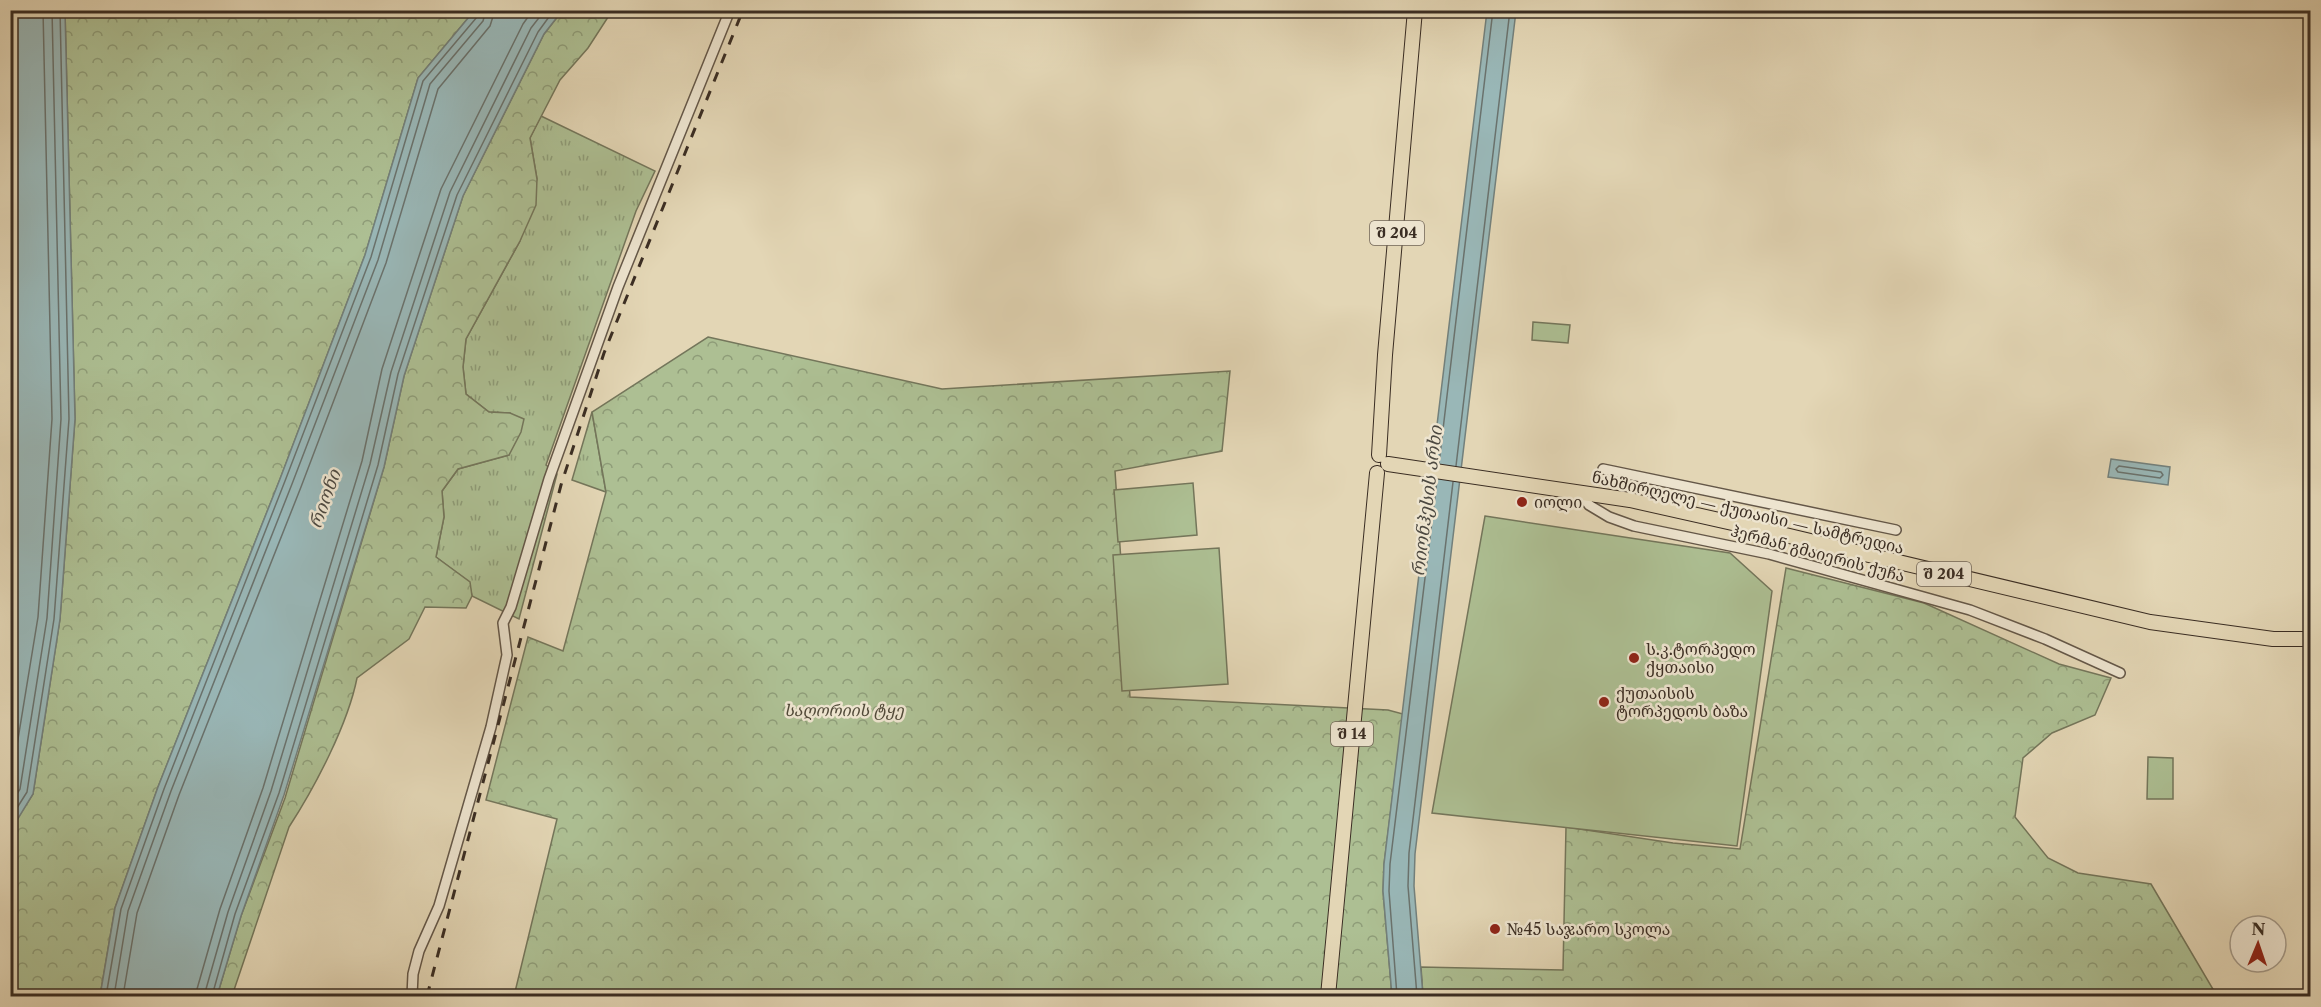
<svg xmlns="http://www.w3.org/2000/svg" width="2321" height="1007" viewBox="0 0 2321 1007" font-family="'Libre Caslon Text','Noto Serif Georgian',serif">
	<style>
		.grass { fill: url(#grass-tufts); stroke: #74765b; stroke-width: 1.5 }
		.forest { fill: url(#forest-crowns); stroke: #74765b; stroke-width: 1.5 }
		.pitch { fill: #adbf93; stroke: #74765b; stroke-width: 1.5 }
		.water { fill: #99b7b7; stroke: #73807c; stroke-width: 1.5 }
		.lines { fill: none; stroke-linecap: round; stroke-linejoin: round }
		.shore { stroke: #6a726d; stroke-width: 1.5 }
		.minor-casing { stroke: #645748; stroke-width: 12 }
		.primary-casing { stroke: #3a2d23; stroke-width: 16 }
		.minor { stroke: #ede4cf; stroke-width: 9 }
		.primary { stroke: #e3d6b5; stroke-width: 14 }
		.rail { stroke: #3a2d23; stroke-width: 3; stroke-dasharray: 10 10; stroke-linecap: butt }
		.poi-dot { fill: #8f2418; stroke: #ede4cf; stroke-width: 2 }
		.labels { text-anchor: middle; stroke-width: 5; stroke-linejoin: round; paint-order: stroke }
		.shield { fill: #ede4cf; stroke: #706457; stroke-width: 1.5 }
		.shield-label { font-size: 15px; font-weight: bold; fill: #3a2d23 }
		.poi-label { font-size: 16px; fill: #3a2d23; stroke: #ede4cf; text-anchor: start }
		.street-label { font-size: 16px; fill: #3a2d23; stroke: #ede4cf }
		.park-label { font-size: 16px; font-style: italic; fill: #514a39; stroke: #ede4cf }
		.water-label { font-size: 18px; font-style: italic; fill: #4d4941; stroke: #ede4cf }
	</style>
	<defs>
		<pattern id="grass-tufts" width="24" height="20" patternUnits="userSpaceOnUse" patternTransform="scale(1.5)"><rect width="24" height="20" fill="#adbf93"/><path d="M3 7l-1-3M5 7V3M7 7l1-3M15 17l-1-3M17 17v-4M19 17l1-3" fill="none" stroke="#8e9c78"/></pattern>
		<pattern id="forest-crowns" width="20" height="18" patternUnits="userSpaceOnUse" patternTransform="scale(1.5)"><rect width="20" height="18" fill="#adbf93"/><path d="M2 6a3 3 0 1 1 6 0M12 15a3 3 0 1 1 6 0" fill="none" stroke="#8e9c78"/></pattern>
	</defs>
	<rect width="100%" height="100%" fill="#e3d6b5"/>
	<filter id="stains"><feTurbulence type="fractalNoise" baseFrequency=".00333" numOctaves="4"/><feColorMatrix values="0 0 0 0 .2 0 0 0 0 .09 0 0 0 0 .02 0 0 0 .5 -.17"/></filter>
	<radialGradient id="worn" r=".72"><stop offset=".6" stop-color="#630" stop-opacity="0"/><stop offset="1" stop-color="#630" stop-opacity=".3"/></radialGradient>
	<path class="grass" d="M 541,116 L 655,171 L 636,211 L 546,465 L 557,474 L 519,619 L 472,596 L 469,582 L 436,557 L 444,517 L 442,491 L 458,469 L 509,455 L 510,413 L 489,412 L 466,394 L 463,367 L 466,339 L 520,241 L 537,179 L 530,138 Z
		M 592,412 L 606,492 L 572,480 Z"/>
	<path class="forest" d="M 65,11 L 474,11 L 418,78 L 365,255 L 280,479 L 158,787 L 115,908 L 100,996 L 11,996 L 10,830 L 33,794 L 60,619 L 75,419 Z
		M 562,11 L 612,11 L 588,48 L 560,80 L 530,138 L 537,179 L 536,205 L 520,241 L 466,339 L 463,367 L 466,394 L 489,412 L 510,413 L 524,419 L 521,432 L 509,455 L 458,469 L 442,491 L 444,517 L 436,557 L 470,582 L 472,596 L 466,608 L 425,607 L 409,639 L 357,678 C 348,724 315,787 289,827 L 232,996 L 217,996 L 241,916 L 285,798 L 384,467 L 404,376 L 463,196 L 544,34 Z
		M 708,337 L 942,389 L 1230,371 L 1222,451 L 1115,471 L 1130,697 L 1388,710 L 1403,714 L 1384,864 L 1383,891 L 1392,996 L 514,996 L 557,819 L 486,800 L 528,637 L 563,651 L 606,492 L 592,412 Z
		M 1786,568 L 1924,603 L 2059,664 L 2111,678 L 2095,715 L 2052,733 L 2023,758 L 2015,817 L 2048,858 L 2078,873 L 2151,884 L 2217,996 L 1423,996 L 1421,967 L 1563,970 L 1566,827 L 1673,843 L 1740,849 Z"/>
	<path class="pitch" d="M 1533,322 L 1570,325 L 1568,343 L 1532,340 Z
		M 1193,483 L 1197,535 L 1118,542 L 1114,490 Z
		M 1485,516 L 1730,553 L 1772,591 L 1737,846 L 1432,813 Z
		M 1219,548 L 1228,684 L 1122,691 L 1113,555 Z
		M 2148,757 L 2173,758 L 2173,799 L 2147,799 Z"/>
	<path class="water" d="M 11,10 L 65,11 L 75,419 L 60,619 L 33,794 L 11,830 Z
		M 474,11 L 562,11 L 544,34 L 463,196 L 404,376 L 384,467 L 284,795 L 241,916 L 217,996 L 100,996 L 115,908 L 158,787 L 280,479 L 365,255 L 418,78 Z
		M 1487,11 L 1516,11 L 1415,854 L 1414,886 L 1423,996 L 1392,996 L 1383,891 L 1384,864 Z
		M 2111,459 L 2170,467 L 2168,485 L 2108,477 Z"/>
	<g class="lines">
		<path class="shore" d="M 1439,463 L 1493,10
			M 1456,466 L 1510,10
			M 2119,466 L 2161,472 L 2163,475 L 2160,478 L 2118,472 L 2116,469 Z
			M 10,788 L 38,617 L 52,419 L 43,10
			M 10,805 L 20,789 L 47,618 L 61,419 L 52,10
			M 10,819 L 27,792 L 54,619 L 69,419 L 60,10
			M 106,996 L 121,909 L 164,789 L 285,481 L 371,257 L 423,81 L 477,17 L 478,10
			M 114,996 L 128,911 L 171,791 L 292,484 L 378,260 L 430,84 L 483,21 L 486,10
			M 123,996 L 137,913 L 179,795 L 301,487 L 386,263 L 438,89 L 490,26 L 495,10
			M 195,996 L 220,909 L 263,788 L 362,461 L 382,369 L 441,189 L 523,24 L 533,10
			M 204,996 L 228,912 L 271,791 L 370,464 L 391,372 L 450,192 L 531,28 L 545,10
			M 212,996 L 235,914 L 279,793 L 378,465 L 398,374 L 457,195 L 538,32 L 554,10
			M 1397,996 L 1389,891 L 1390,864 L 1437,480
			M 1417,996 L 1408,886 L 1409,853 L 1453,482"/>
		<g class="minor-casing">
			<path id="minor" d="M 1603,469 L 1896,530
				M 1580,492 L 1589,505 L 1609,517 L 1634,526 L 1769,554 L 1970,610 L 2045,639 L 2120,673
				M 412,996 L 413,974 L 419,951 L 439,906 L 491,727 L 507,655 L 503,623 L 511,607 L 549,479 L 618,287 L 730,10"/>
		</g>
		<g class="primary-casing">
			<path id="primary" d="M 1379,455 L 1385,355 L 1415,10
				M 1388,464 L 1630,500 L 1777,533 L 2150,622 L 2273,639 L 2310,639
				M 1328,996 L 1377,473"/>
		</g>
		<use href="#minor" class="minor"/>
		<use href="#primary" class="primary"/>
		<path class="rail" d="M 427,996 L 561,485 L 604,353 L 743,10"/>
	</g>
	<g class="poi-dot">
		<circle cx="1522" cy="502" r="6"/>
		<circle cx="1634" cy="658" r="6"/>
		<circle cx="1604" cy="702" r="6"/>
		<circle cx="1495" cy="929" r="6"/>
	</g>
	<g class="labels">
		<g class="shield">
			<rect x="1370" y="221" width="54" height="24" rx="4.5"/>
			<rect x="1917" y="562" width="54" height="24" rx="4.5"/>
			<rect x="1331" y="722" width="42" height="24" rx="4.5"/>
		</g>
		<g class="shield-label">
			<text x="1397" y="238">შ 204</text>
			<text x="1944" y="579">შ 204</text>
			<text x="1352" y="739">შ 14</text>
		</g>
		<g class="poi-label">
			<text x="1534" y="508">იოლი</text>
			<text x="1646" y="655">ს.კ.ტორპედო<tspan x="1646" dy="18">ქყთაისი</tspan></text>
			<text x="1616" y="699">ქუთაისის<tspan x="1616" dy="18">ტორპედოს ბაზა</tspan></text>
			<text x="1507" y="935">№45 საჯარო სკოლა</text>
		</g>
		<g class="street-label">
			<text transform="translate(1748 512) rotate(13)" y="6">ნახშირღელე — ქუთაისი — სამტრედია</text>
			<text transform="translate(1818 553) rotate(15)" y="6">ჰერმან გმაიერის ქუჩა</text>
		</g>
		<g class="park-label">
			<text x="844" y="716">საღორიის ტყე</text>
		</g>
		<g class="water-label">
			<text transform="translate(325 499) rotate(-70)" y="6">რიონი</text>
			<text transform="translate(1427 501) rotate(-83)" y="6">რიონჰესის არხი</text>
		</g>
	</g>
	<rect width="2321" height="1007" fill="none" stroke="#e3d6b5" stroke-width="36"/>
	<rect x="12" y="12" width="2297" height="983" fill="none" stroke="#3a2d23" stroke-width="3"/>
	<rect x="18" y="18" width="2285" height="971" fill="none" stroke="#3a2d23" stroke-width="1.5"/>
	<g transform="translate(2258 944) rotate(2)"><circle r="28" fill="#ede4cf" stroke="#a59b8a" stroke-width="1.5"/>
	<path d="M0-4.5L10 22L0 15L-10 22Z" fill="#8f2418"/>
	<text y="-9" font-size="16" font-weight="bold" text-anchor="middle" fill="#3a2d23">N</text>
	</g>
	<rect width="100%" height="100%" filter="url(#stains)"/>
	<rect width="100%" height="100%" fill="url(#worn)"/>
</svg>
